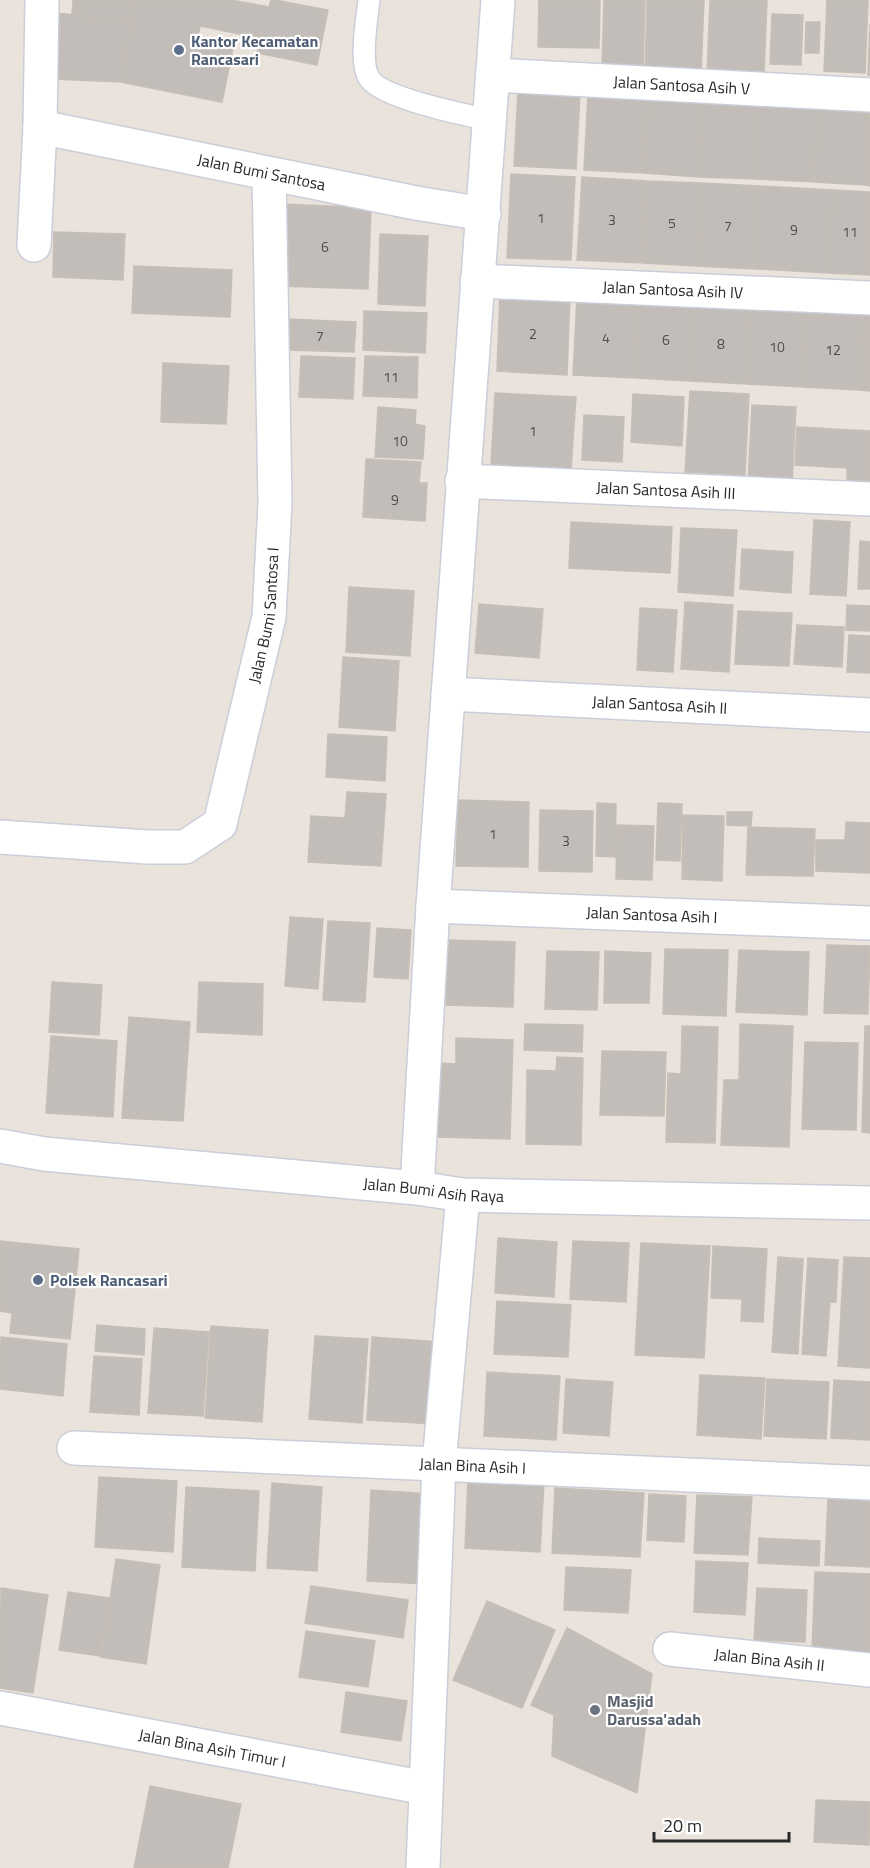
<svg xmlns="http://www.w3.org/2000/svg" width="870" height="1868" viewBox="0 0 870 1868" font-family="'Titillium Web',sans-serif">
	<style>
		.building { fill: #c2bdb8; stroke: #c5bfb6; stroke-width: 1.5 }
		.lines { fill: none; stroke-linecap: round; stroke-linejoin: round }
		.lane-casing { stroke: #caced9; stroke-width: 24 }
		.street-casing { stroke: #caced9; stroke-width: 36 }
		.lane { stroke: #fff; stroke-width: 21 }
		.street { stroke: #fff; stroke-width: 33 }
		.service-dot { fill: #5c6f8a; stroke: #fff; stroke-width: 2 }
		.worship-dot { fill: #6b7280; stroke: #fff; stroke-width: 2 }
		.labels { text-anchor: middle; stroke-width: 4.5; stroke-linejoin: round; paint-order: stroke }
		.number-label { font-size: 14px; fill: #4f4e4d }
		.service-label { font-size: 16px; font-weight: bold; fill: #4e5e75; stroke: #fff; text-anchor: start }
		.street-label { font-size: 16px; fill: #292929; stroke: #fff }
		.worship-label { font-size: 16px; font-weight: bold; fill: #5b616d; stroke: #fff; text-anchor: start }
	</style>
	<rect width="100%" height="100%" fill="#eae3dc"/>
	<path class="building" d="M 73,0 L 136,0 L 132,21 L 72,15 Z
		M 136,0 L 231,0 L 269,7 L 271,0 L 275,0 L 328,10 L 317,65 L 257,53 L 260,38 L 200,26 L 197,41 L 233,48 L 222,102 L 120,82 Z
		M 539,0 L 600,0 L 599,48 L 538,47 Z
		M 604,0 L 645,0 L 643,69 L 602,67 Z
		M 647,0 L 704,0 L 701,76 L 645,73 Z
		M 710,0 L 767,0 L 764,75 L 707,73 Z
		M 827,0 L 868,0 L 865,73 L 824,71 Z
		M 56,13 L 132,21 L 120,82 L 53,79 Z
		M 772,14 L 803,15 L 801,65 L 770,64 Z
		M 806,22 L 820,22 L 819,53 L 805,53 Z
		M 870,24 L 870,75 L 868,75 Z
		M 518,91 L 580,95 L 576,169 L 514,166 Z
		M 588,95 L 649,98 L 644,173 L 584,170 Z
		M 649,98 L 703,101 L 699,177 L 644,173 Z
		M 703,101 L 760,104 L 756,179 L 699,177 Z
		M 760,104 L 818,107 L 814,182 L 756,179 Z
		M 818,107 L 869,109 L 865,185 L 814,182 Z
		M 869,109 L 870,110 L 870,186 L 865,185 Z
		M 511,174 L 575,177 L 571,260 L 507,258 Z
		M 582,177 L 647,181 L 643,263 L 577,260 Z
		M 647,181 L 701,183 L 696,266 L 643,263 Z
		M 701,183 L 760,186 L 756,269 L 696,266 Z
		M 760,186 L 833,190 L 829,273 L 756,269 Z
		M 833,190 L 870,192 L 870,275 L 829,273 Z
		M 283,204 L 371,208 L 368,289 L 279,286 Z
		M 54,232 L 125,234 L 123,280 L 53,277 Z
		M 380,234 L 428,236 L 425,306 L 378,304 Z
		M 134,266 L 232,270 L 230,317 L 132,313 Z
		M 500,292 L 570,296 L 567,375 L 497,371 Z
		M 577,297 L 640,300 L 636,378 L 573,375 Z
		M 640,300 L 696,303 L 691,381 L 636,378 Z
		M 696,303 L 751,307 L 747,384 L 691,381 Z
		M 751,307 L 807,309 L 803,387 L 747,384 Z
		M 807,309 L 864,313 L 859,390 L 803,387 Z
		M 364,311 L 427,313 L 425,353 L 363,350 Z
		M 864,313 L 870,313 L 870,391 L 859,390 Z
		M 286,319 L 356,322 L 354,352 L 285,350 Z
		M 301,356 L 355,358 L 353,399 L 299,397 Z
		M 365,356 L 418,357 L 417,398 L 363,396 Z
		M 163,363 L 229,366 L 226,424 L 161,422 Z
		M 690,391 L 749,394 L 745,475 L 685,472 Z
		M 495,393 L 576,397 L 571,470 L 491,465 Z
		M 633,394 L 684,397 L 682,446 L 631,442 Z
		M 752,405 L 796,407 L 792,484 L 748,482 Z
		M 378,407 L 416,410 L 415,424 L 425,426 L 423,459 L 375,457 Z
		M 584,415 L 624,417 L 622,462 L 582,460 Z
		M 797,427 L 870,431 L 870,481 L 847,480 L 847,468 L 795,465 Z
		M 366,459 L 421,462 L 419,483 L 427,483 L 425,521 L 363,517 Z
		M 814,520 L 850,522 L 846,596 L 810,594 Z
		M 571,522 L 672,527 L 670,573 L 569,568 Z
		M 681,528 L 737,530 L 733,596 L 678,592 Z
		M 860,541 L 870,542 L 870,589 L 858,589 Z
		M 742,549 L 793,552 L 791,593 L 740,589 Z
		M 349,587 L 414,591 L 410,656 L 346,652 Z
		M 685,602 L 733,605 L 729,672 L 681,669 Z
		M 479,604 L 543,609 L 539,658 L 475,653 Z
		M 847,605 L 870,606 L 870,631 L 846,630 Z
		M 640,608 L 677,610 L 673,672 L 637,670 Z
		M 738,611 L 792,613 L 789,666 L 735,664 Z
		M 797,625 L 844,627 L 842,667 L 794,664 Z
		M 849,635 L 870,636 L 870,673 L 847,672 Z
		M 343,657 L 399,661 L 395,731 L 339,727 Z
		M 328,734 L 387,737 L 385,781 L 326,777 Z
		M 347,792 L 386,794 L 381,866 L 308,862 L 311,816 L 345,818 Z
		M 458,800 L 529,802 L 528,867 L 456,866 Z
		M 597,803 L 616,804 L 615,857 L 596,856 Z
		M 658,803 L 682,804 L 680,861 L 656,860 Z
		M 540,810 L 593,811 L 592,872 L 539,871 Z
		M 727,812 L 752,812 L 751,826 L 727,825 Z
		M 683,815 L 724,816 L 722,881 L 682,879 Z
		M 846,822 L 870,823 L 870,873 L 816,871 L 816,840 L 845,840 Z
		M 617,825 L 654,826 L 652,880 L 616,879 Z
		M 748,827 L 815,829 L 813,876 L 746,875 Z
		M 290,917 L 323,919 L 318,989 L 285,986 Z
		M 328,921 L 370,923 L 365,1002 L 323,1000 Z
		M 377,928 L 411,930 L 408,979 L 374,977 Z
		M 448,940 L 515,942 L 513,1007 L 446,1005 Z
		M 827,945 L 870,946 L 868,1014 L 824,1013 Z
		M 665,949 L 728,950 L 726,1016 L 663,1014 Z
		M 739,950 L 809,952 L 807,1015 L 736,1012 Z
		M 547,951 L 599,952 L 597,1010 L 545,1009 Z
		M 605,951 L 651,953 L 649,1003 L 604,1003 Z
		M 52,982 L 102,985 L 99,1035 L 49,1032 Z
		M 199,982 L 263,984 L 262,1035 L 197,1032 Z
		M 129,1017 L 190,1022 L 183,1121 L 122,1118 Z
		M 525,1024 L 583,1025 L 582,1052 L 524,1050 Z
		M 740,1024 L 793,1026 L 789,1147 L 721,1145 L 724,1080 L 739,1080 Z
		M 682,1026 L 718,1027 L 715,1143 L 666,1142 L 668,1073 L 681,1074 Z
		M 865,1026 L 870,1026 L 870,1133 L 862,1132 Z
		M 51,1036 L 117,1041 L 113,1117 L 46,1113 Z
		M 456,1038 L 513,1040 L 510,1139 L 438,1137 L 440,1063 L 456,1064 Z
		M 805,1042 L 858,1043 L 856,1130 L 802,1129 Z
		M 602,1051 L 666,1052 L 664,1116 L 600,1115 Z
		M 557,1057 L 583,1058 L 581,1145 L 526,1144 L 527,1070 L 556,1071 Z
		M 498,1238 L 557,1242 L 554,1297 L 495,1293 Z
		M 0,1241 L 79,1249 L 70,1339 L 10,1333 L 12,1313 L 0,1311 Z
		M 573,1241 L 629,1243 L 626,1302 L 570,1299 Z
		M 641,1243 L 710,1246 L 704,1358 L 635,1355 Z
		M 713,1246 L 767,1249 L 763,1322 L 741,1321 L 742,1299 L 711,1298 Z
		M 778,1257 L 803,1259 L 798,1354 L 772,1352 Z
		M 844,1257 L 870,1258 L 870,1368 L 838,1366 Z
		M 808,1258 L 838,1260 L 836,1302 L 830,1302 L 826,1356 L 802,1354 Z
		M 497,1301 L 571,1305 L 568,1357 L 494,1354 Z
		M 97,1325 L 145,1329 L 144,1355 L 95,1351 Z
		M 211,1326 L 268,1330 L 262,1422 L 205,1418 Z
		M 154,1328 L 209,1332 L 203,1416 L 148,1413 Z
		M 315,1336 L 368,1339 L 362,1423 L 309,1419 Z
		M 1,1337 L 67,1344 L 63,1396 L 0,1389 Z
		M 372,1337 L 440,1342 L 434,1424 L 367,1420 Z
		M 94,1356 L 142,1359 L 139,1415 L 90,1412 Z
		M 487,1372 L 560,1376 L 556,1440 L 484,1436 Z
		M 700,1375 L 765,1378 L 761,1439 L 697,1435 Z
		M 566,1379 L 613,1382 L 609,1436 L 563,1433 Z
		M 767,1379 L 829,1382 L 826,1439 L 764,1436 Z
		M 834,1380 L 870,1382 L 870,1440 L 831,1438 Z
		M 99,1477 L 177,1481 L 173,1552 L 95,1547 Z
		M 468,1478 L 544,1483 L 540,1552 L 465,1548 Z
		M 272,1483 L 322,1487 L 317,1571 L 267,1568 Z
		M 186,1487 L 259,1491 L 255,1571 L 182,1567 Z
		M 555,1488 L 644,1493 L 640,1557 L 552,1553 Z
		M 371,1490 L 432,1494 L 427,1584 L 367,1581 Z
		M 649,1494 L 686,1496 L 684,1542 L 647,1540 Z
		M 697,1495 L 752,1497 L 748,1555 L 694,1553 Z
		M 828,1498 L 870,1501 L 870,1567 L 825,1565 Z
		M 759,1538 L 820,1541 L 819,1566 L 758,1563 Z
		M 116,1559 L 160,1565 L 146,1664 L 101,1657 Z
		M 696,1561 L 748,1563 L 745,1615 L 694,1612 Z
		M 566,1567 L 631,1570 L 628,1613 L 564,1610 Z
		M 815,1572 L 870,1574 L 870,1653 L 812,1650 Z
		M 311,1586 L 408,1600 L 403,1638 L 305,1623 Z
		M 1,1588 L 48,1595 L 33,1693 L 0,1688 Z
		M 757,1588 L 807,1590 L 805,1642 L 754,1640 Z
		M 68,1592 L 109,1598 L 100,1656 L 59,1650 Z
		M 487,1601 L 555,1630 L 522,1708 L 453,1680 Z
		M 567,1628 L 652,1674 L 637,1793 L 552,1756 L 554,1715 L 531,1705 Z
		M 306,1631 L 375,1641 L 368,1687 L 299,1677 Z
		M 346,1692 L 407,1701 L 401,1741 L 341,1732 Z
		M 150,1786 L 241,1804 L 228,1868 L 134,1868 Z
		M 816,1800 L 870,1802 L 869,1845 L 814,1842 Z"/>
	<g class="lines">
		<g class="lane-casing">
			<path id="lane" d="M 369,0 C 367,19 359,62 369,78 C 381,98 466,115 490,120"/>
		</g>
		<g class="street-casing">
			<g id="street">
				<path id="s1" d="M 493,75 L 870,95"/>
				<path id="s2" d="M 40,127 L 416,203 L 484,214"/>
				<path d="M 34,245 L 40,127 L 42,0"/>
				<path id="s3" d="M 477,281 L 870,298"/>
				<path id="s4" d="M 462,481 L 870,499"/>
				<path id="s5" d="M 448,694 L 870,715"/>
				<path id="s6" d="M 0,837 L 148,847 L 185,847 L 220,824 L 269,617 L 275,503 L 269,174"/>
				<path id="s7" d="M 433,906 L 870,923"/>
				<path id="s8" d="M 0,1146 L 44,1154 L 417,1188 L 463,1195 L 870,1203"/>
				<path d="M 417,1188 L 433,906 L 498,0"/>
				<path id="s9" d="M 74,1448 L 870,1483"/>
				<path id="s10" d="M 670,1649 L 870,1670"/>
				<path id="s11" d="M 0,1708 L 426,1788"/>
				<path d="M 423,1868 L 439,1464 L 463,1195"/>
			</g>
		</g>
		<use href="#lane" class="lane"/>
		<use href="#street" class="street"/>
	</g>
	<g class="service-dot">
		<circle cx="179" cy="50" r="6"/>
		<circle cx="38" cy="1280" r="6"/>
	</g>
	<circle class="worship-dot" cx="595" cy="1710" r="6"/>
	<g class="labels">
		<g class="number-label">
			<text x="541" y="223">1</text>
			<text x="612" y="225">3</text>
			<text x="672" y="228">5</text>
			<text x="728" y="231">7</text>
			<text x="794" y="235">9</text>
			<text x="850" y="237">11</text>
			<text x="325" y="252">6</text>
			<text x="533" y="339">2</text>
			<text x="320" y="341">7</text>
			<text x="606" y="343">4</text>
			<text x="666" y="345">6</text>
			<text x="721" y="349">8</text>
			<text x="777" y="352">10</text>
			<text x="833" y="355">12</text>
			<text x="391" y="382">11</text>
			<text x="533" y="436">1</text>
			<text x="400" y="446">10</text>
			<text x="395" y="505">9</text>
			<text x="493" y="839">1</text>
			<text x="566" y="846">3</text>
		</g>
		<g class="service-label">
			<text x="191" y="47">Kantor Kecamatan<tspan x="191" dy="18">Rancasari</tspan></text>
			<text x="50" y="1286">Polsek Rancasari</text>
		</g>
		<g class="street-label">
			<text dy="6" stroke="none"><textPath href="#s1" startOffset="189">Jalan Santosa Asih V</textPath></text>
			<text dy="6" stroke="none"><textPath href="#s2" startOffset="226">Jalan Bumi Santosa</textPath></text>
			<text dy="6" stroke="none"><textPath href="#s3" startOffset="196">Jalan Santosa Asih IV</textPath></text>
			<text dy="6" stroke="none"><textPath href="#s4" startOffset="204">Jalan Santosa Asih III</textPath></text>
			<text dy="6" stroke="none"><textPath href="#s6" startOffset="441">Jalan Bumi Santosa I</textPath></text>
			<text dy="6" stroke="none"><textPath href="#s5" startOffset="212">Jalan Santosa Asih II</textPath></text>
			<text dy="6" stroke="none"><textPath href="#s7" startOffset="219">Jalan Santosa Asih I</textPath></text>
			<text dy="6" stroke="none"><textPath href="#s8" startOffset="436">Jalan Bumi Asih Raya</textPath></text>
			<text dy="6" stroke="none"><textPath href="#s9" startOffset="399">Jalan Bina Asih I</textPath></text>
			<text dy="6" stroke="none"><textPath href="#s10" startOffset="100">Jalan Bina Asih II</textPath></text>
			<text dy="6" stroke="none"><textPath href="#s11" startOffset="216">Jalan Bina Asih Timur I</textPath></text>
		</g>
		<g class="worship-label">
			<text x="607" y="1707">Masjid<tspan x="607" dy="18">Darussa'adah</tspan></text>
		</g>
	</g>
	<path d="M654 1832v9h135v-9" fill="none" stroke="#292929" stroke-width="3"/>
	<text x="663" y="1832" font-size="18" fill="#292929" stroke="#ffffff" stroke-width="4.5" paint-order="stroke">20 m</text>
</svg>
